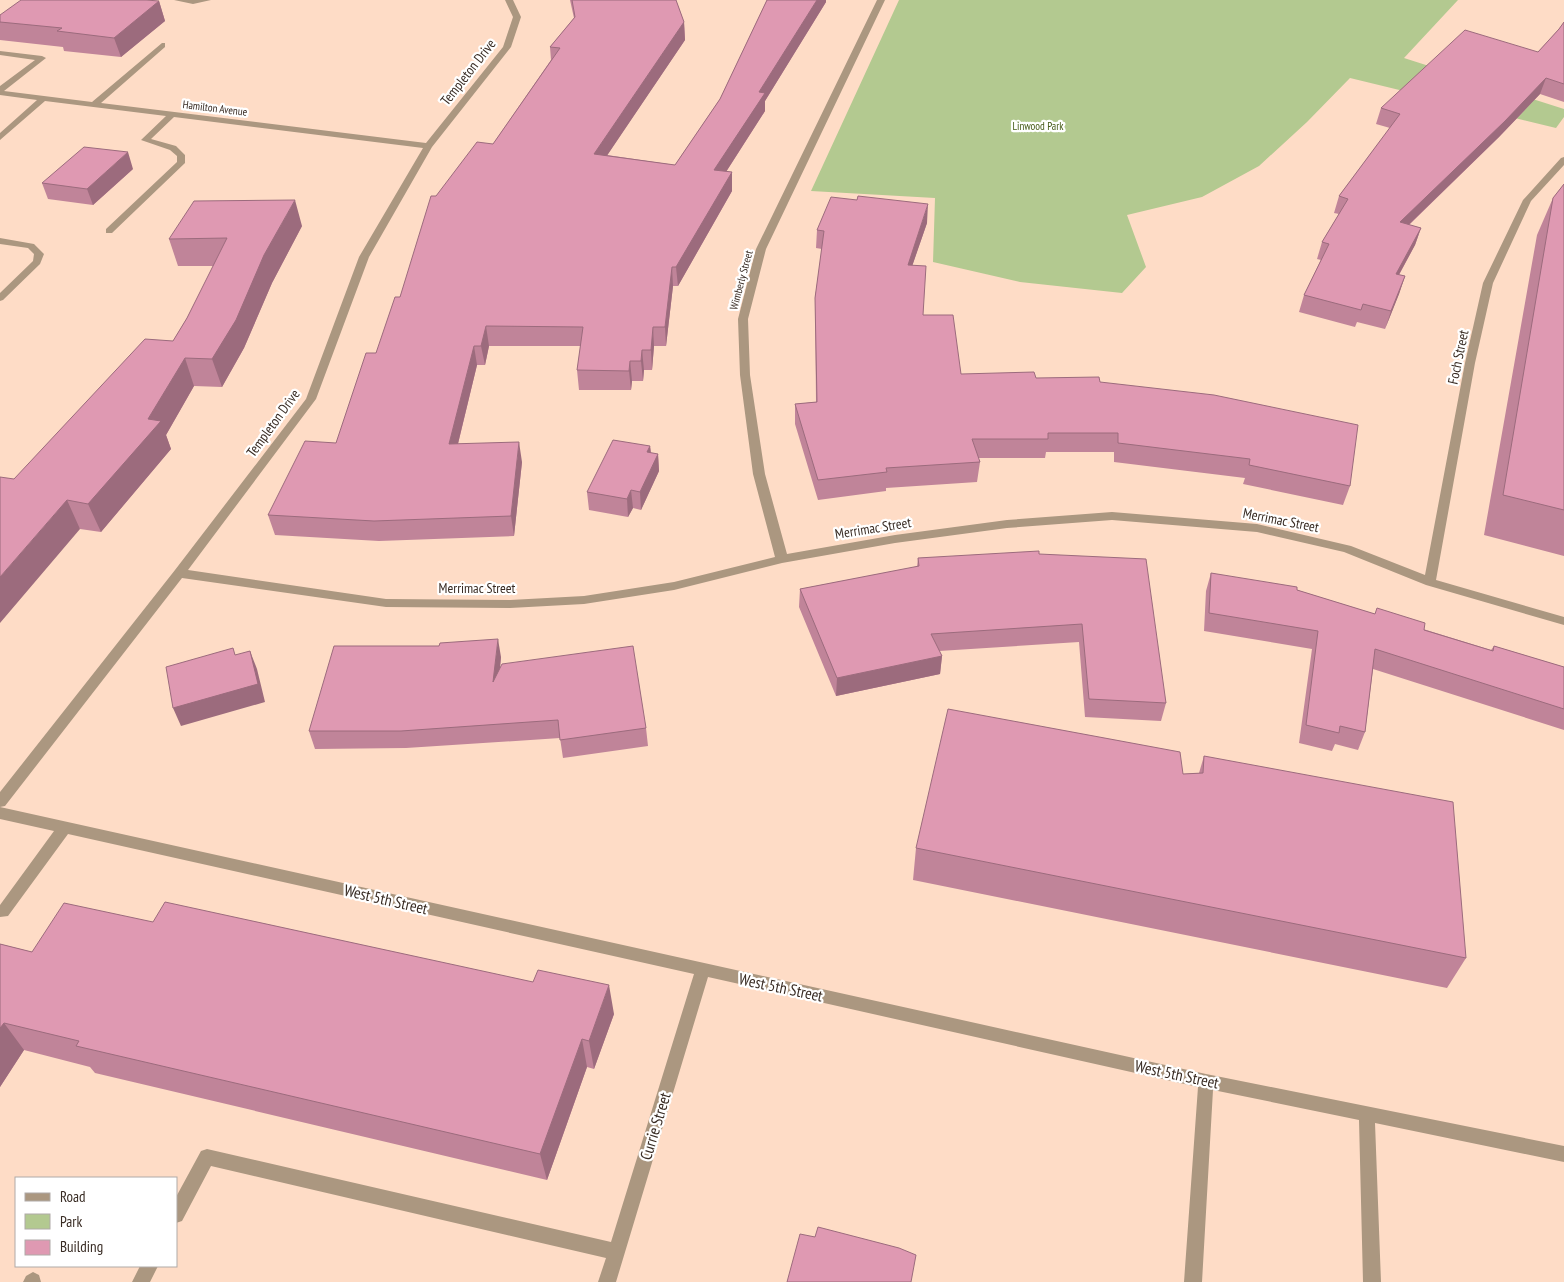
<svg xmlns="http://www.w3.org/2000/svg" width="1564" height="1282" viewBox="0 0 1564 1282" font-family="'PT Sans Narrow',sans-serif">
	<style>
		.green { fill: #b3c990 }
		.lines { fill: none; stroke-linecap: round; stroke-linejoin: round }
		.minor { fill: #ab9780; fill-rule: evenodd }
		.wall { fill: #c08499 }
		.shaded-wall { fill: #9c6b7d }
		.building { fill: #df99b2; stroke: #9c6b7d }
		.labels { text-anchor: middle; stroke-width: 4.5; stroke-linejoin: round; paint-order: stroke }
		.far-street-label { font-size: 11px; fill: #382b23; stroke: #fff }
		.far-park-label { font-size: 11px; fill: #465b18; stroke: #fff }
		.street-label { font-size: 14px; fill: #382b23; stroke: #fff }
		.near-street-label { font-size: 16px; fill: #382b23; stroke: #fff }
	</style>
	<rect width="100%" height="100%" fill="#fedcc6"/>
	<path class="green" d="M 899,0 L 1458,0 L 1404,58 L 1564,109 L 1564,117 L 1556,128 L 1350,78 L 1307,122 L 1259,166 L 1202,197 L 1127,215 L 1146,267 L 1122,293 L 1020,282 L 933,262 L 935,198 L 811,191 Z"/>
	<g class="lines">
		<path class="minor" d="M 174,0 L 211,0 L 193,4 Z
			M 505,0 L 513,0 L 521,17 L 511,47 L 432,147 L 369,257 L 316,399 L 188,570 L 386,599 L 510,600 L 584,596 L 674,582 L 775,557 L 753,474 L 740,375 L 738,319 L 756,249 L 877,0 L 885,0 L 766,249 L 748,319 L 750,375 L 765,474 L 787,554 L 895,535 L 1007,520 L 1112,512 L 1257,524 L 1351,546 L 1425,575 L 1465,363 L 1483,283 L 1523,200 L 1561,158 L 1564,157 L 1564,165 L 1531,201 L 1493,283 L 1475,363 L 1436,580 L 1564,617 L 1564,625 L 1426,585 L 1344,552 L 1257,532 L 1112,520 L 1007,528 L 895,543 L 782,563 L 674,590 L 584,604 L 510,608 L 386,607 L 182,578 L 5,806 L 0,807 L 1206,1074 L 1564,1146 L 1564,1162 L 1375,1123 L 1381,1282 L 1363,1282 L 1359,1120 L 1213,1090 L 1202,1282 L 1184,1282 L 1198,1087 L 708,977 L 616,1282 L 598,1282 L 606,1258 L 211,1166 L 182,1221 L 176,1223 L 176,1197 L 201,1151 L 207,1149 L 611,1242 L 694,974 L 68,834 L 8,916 L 0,917 L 0,905 L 54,831 L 0,819 L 0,792 L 175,570 L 306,399 L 359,257 L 423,148 L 174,117 L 151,139 L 176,146 L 185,155 L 185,163 L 112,233 L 106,233 L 106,229 L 177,162 L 177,156 L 170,150 L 141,140 L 166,116 L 45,101 L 0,140 L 0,133 L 37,100 L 0,95 L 0,86 L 35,60 L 0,55 L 0,51 L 42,56 L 46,58 L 4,91 L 92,102 L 162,43 L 165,43 L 165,47 L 101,103 L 426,143 L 503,47 L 513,17 Z
			M 0,238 L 34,244 L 44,254 L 40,264 L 3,300 L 0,301 L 0,293 L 33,261 L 34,254 L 28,248 L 0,244 Z
			M 140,1266 L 158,1266 L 150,1282 L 132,1282 Z
			M 33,1272 L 39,1275 L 41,1282 L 23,1282 L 26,1276 Z"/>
	</g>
	<path class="wall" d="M 570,0 L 676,0 L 684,22 L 685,40 L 607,155 L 675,165 L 720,99 L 767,0 L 826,0 L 826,2 L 765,101 L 765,111 L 726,172 L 732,172 L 732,191 L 678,286 L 673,286 L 666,346 L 654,346 L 652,370 L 644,370 L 643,381 L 632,381 L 631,390 L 579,390 L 577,370 L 581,346 L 489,346 L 485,365 L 477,365 L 458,444 L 522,462 L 514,536 L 379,541 L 275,535 L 268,515 L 336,443 L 376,353 L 400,297 L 436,196 L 493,144 L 551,60 L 550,47 L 574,18 Z
		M 154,1 L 159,1 L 165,21 L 121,57 L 64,51 L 63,47 L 0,40 L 0,15 Z
		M 1564,22 L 1564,102 L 1540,94 L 1499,137 L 1409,225 L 1421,228 L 1415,245 L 1399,275 L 1405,276 L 1399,294 L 1385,329 L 1357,322 L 1355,327 L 1299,312 L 1304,295 L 1321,260 L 1317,259 L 1322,242 L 1339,214 L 1334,213 L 1339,196 L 1390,128 L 1376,124 L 1381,108 L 1538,52 L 1559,29 Z
		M 133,169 L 93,205 L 48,199 L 42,183 Z
		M 1564,184 L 1564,556 L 1484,535 L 1537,235 L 1553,198 Z
		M 927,223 L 912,266 L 923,315 L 961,374 L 1036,378 L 1100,382 L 1350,486 L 1343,505 L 1243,484 L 1245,478 L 1114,462 L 1114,452 L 1046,452 L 1045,458 L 978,458 L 980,462 L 977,482 L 886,488 L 886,491 L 818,500 L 795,424 L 795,404 L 816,402 L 815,298 L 822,249 L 816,248 L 817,230 Z
		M 302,226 L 272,283 L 244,348 L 222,387 L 194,386 L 166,435 L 171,449 L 101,532 L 80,529 L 14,479 L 173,341 L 187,318 L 214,266 L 178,266 L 169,239 Z
		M 650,446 L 651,453 L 658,454 L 659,471 L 641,510 L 633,508 L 628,517 L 589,510 L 587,492 Z
		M 1039,554 L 1166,703 L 1161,721 L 1085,717 L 1079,642 L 939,651 L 942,656 L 940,674 L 836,696 L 799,607 L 800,589 L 917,567 L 918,558 Z
		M 1211,573 L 1297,590 L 1491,650 L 1494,646 L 1564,667 L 1564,730 L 1373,669 L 1365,732 L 1358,750 L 1335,744 L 1332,751 L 1299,743 L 1312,649 L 1204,631 L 1206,591 Z
		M 501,657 L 500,667 L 646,728 L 648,746 L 563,758 L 560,738 L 406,748 L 315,749 L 309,731 Z
		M 1204,756 L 1466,958 L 1447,988 L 913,880 L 916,848 L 1183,774 L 1199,773 Z
		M 153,922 L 614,1014 L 594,1069 L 587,1067 L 547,1180 L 95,1073 L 90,1067 L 24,1050 L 0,1087 L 0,944 L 32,952 Z"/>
	<path class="shaded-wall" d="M 817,0 L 826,0 L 826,2 L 765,101 L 765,111 L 715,189 L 714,170 L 759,92 Z
		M 159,1 L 165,21 L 121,57 L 114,38 Z
		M 684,22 L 685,40 L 596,172 L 594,154 Z
		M 1546,78 L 1540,94 L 1499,137 L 1394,239 L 1400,222 Z
		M 128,152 L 133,169 L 93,205 L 87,189 Z
		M 732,172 L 732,191 L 678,286 L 676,267 Z
		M 295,200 L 302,226 L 272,283 L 244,348 L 222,387 L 212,359 L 264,255 Z
		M 928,204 L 927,223 L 906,284 L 908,265 Z
		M 1421,228 L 1415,245 L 1390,291 L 1396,274 Z
		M 672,267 L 673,286 L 666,346 L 665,327 Z
		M 1405,276 L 1399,294 L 1385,329 L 1391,311 Z
		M 486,326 L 489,346 L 485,365 L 481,346 Z
		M 653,327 L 654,346 L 652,370 L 651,350 Z
		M 474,346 L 477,365 L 453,464 L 449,444 Z
		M 642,350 L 644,370 L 643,381 L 641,361 Z
		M 185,358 L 194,386 L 166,435 L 171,449 L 101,532 L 88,504 L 148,419 Z
		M 630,361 L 632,381 L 631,390 L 629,371 Z
		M 519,442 L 522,462 L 514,536 L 511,516 Z
		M 650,446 L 652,464 L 647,452 Z
		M 658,454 L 659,471 L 641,510 L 640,492 Z
		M 631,490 L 633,508 L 628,517 L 627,499 Z
		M 67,500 L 80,529 L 0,623 L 0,577 Z
		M 498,639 L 501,657 L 497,700 L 493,682 Z
		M 250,651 L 257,669 L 265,702 L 181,726 L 173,708 Z
		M 942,656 L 940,674 L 836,696 L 837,678 Z
		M 609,985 L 614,1014 L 594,1069 L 589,1041 Z
		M 4,1023 L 24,1050 L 0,1087 L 0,1028 Z
		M 582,1039 L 587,1067 L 547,1180 L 540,1154 Z"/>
	<path class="building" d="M 21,0 L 146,0 L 159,1 L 114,38 L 57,31 L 62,28 L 0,22 L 0,15 Z
		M 572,0 L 676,0 L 684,22 L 594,154 L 675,165 L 720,99 L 767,0 L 817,0 L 759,92 L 765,93 L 714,170 L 732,172 L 676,267 L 672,267 L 665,327 L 653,327 L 651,350 L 642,350 L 641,361 L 630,361 L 629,371 L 577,370 L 583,327 L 486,326 L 481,346 L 474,346 L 449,444 L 519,442 L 511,516 L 374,521 L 268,515 L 305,441 L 336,443 L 366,353 L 376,353 L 395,297 L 400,297 L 431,196 L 436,196 L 477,142 L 493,144 L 560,48 L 550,47 L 575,17 Z
		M 1564,22 L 1564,84 L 1546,78 L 1505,121 L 1400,222 L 1421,228 L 1396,274 L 1405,276 L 1391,311 L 1363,304 L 1361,310 L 1304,295 L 1329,244 L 1322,242 L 1348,199 L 1339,196 L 1400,114 L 1381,108 L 1465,30 L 1538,52 L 1559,29 Z
		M 84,147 L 128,152 L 87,189 L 42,183 Z
		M 1564,184 L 1564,510 L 1503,495 L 1553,198 Z
		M 858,196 L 928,204 L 908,265 L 926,266 L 923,315 L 953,315 L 961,374 L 1034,372 L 1036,378 L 1099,377 L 1100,382 L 1214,395 L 1358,425 L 1350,486 L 1249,465 L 1250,459 L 1118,443 L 1118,433 L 1048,433 L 1048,439 L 972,439 L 980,462 L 886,468 L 887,472 L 818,480 L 795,404 L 817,402 L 815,298 L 824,231 L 817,230 L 831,197 L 857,200 Z
		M 295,200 L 264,255 L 236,320 L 212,359 L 185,358 L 148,419 L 161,421 L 88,504 L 67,500 L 0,577 L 0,477 L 14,479 L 145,339 L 173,341 L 187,318 L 227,238 L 169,239 L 194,201 Z
		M 613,440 L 650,446 L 647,452 L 658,454 L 640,492 L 631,490 L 627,499 L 587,492 Z
		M 1039,551 L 1039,554 L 1146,559 L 1166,703 L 1089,699 L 1082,624 L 931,634 L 942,656 L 837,678 L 800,589 L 919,566 L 918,558 Z
		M 1211,573 L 1297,587 L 1297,590 L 1375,614 L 1377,608 L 1425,623 L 1424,630 L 1493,651 L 1494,646 L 1564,667 L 1564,709 L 1375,649 L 1365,732 L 1340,726 L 1339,733 L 1306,725 L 1318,631 L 1209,613 Z
		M 498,639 L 493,682 L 502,664 L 633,646 L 646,728 L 560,740 L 558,720 L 401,731 L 309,731 L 334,646 L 439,646 L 440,643 Z
		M 233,648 L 235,655 L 250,651 L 258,684 L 173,708 L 166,667 Z
		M 948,709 L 1180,752 L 1183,774 L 1203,773 L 1204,756 L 1453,802 L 1466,958 L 916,848 Z
		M 165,902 L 533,982 L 538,970 L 609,985 L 589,1041 L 582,1039 L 540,1154 L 76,1046 L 79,1041 L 4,1023 L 0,1028 L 0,944 L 32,952 L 64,903 L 153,922 Z
		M 818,1227 L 899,1248 L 916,1255 L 911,1282 L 787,1282 L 800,1234 L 815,1237 Z"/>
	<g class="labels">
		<g class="far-street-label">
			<text transform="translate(215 108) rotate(7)" y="4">Hamilton Avenue</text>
			<text transform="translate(741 280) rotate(-75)" y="4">Wimberly Street</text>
		</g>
		<g class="far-park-label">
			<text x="1038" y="130">Linwood Park</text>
		</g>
		<g class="street-label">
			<text transform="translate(468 72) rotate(-52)" y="5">Templeton Drive</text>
			<text transform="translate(1458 357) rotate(-78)" y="5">Foch Street</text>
			<text transform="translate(273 423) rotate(-54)" y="5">Templeton Drive</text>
			<text transform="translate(1281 520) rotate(11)" y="5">Merrimac Street</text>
			<text transform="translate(873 528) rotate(-9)" y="5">Merrimac Street</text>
			<text x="477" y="593">Merrimac Street</text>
		</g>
		<g class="near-street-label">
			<text transform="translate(386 899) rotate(13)" y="6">West 5th Street</text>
			<text transform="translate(781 987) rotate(12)" y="6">West 5th Street</text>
			<text transform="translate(1177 1074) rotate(12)" y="6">West 5th Street</text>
			<text transform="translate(655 1126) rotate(-73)" y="6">Currie Street</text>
		</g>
	</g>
	<rect x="15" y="1177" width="162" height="90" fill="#ffffff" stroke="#afaaa7"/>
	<rect x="25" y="1193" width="25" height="8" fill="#ab9780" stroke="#afaaa7"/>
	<text x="60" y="1202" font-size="15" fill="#382b23">Road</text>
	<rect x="25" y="1214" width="25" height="15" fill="#b3c990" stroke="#afaaa7"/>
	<text x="60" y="1227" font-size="15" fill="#382b23">Park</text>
	<rect x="25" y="1240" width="25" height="15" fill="#df99b2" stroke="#afaaa7"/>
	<text x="60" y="1252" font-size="15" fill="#382b23">Building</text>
</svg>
